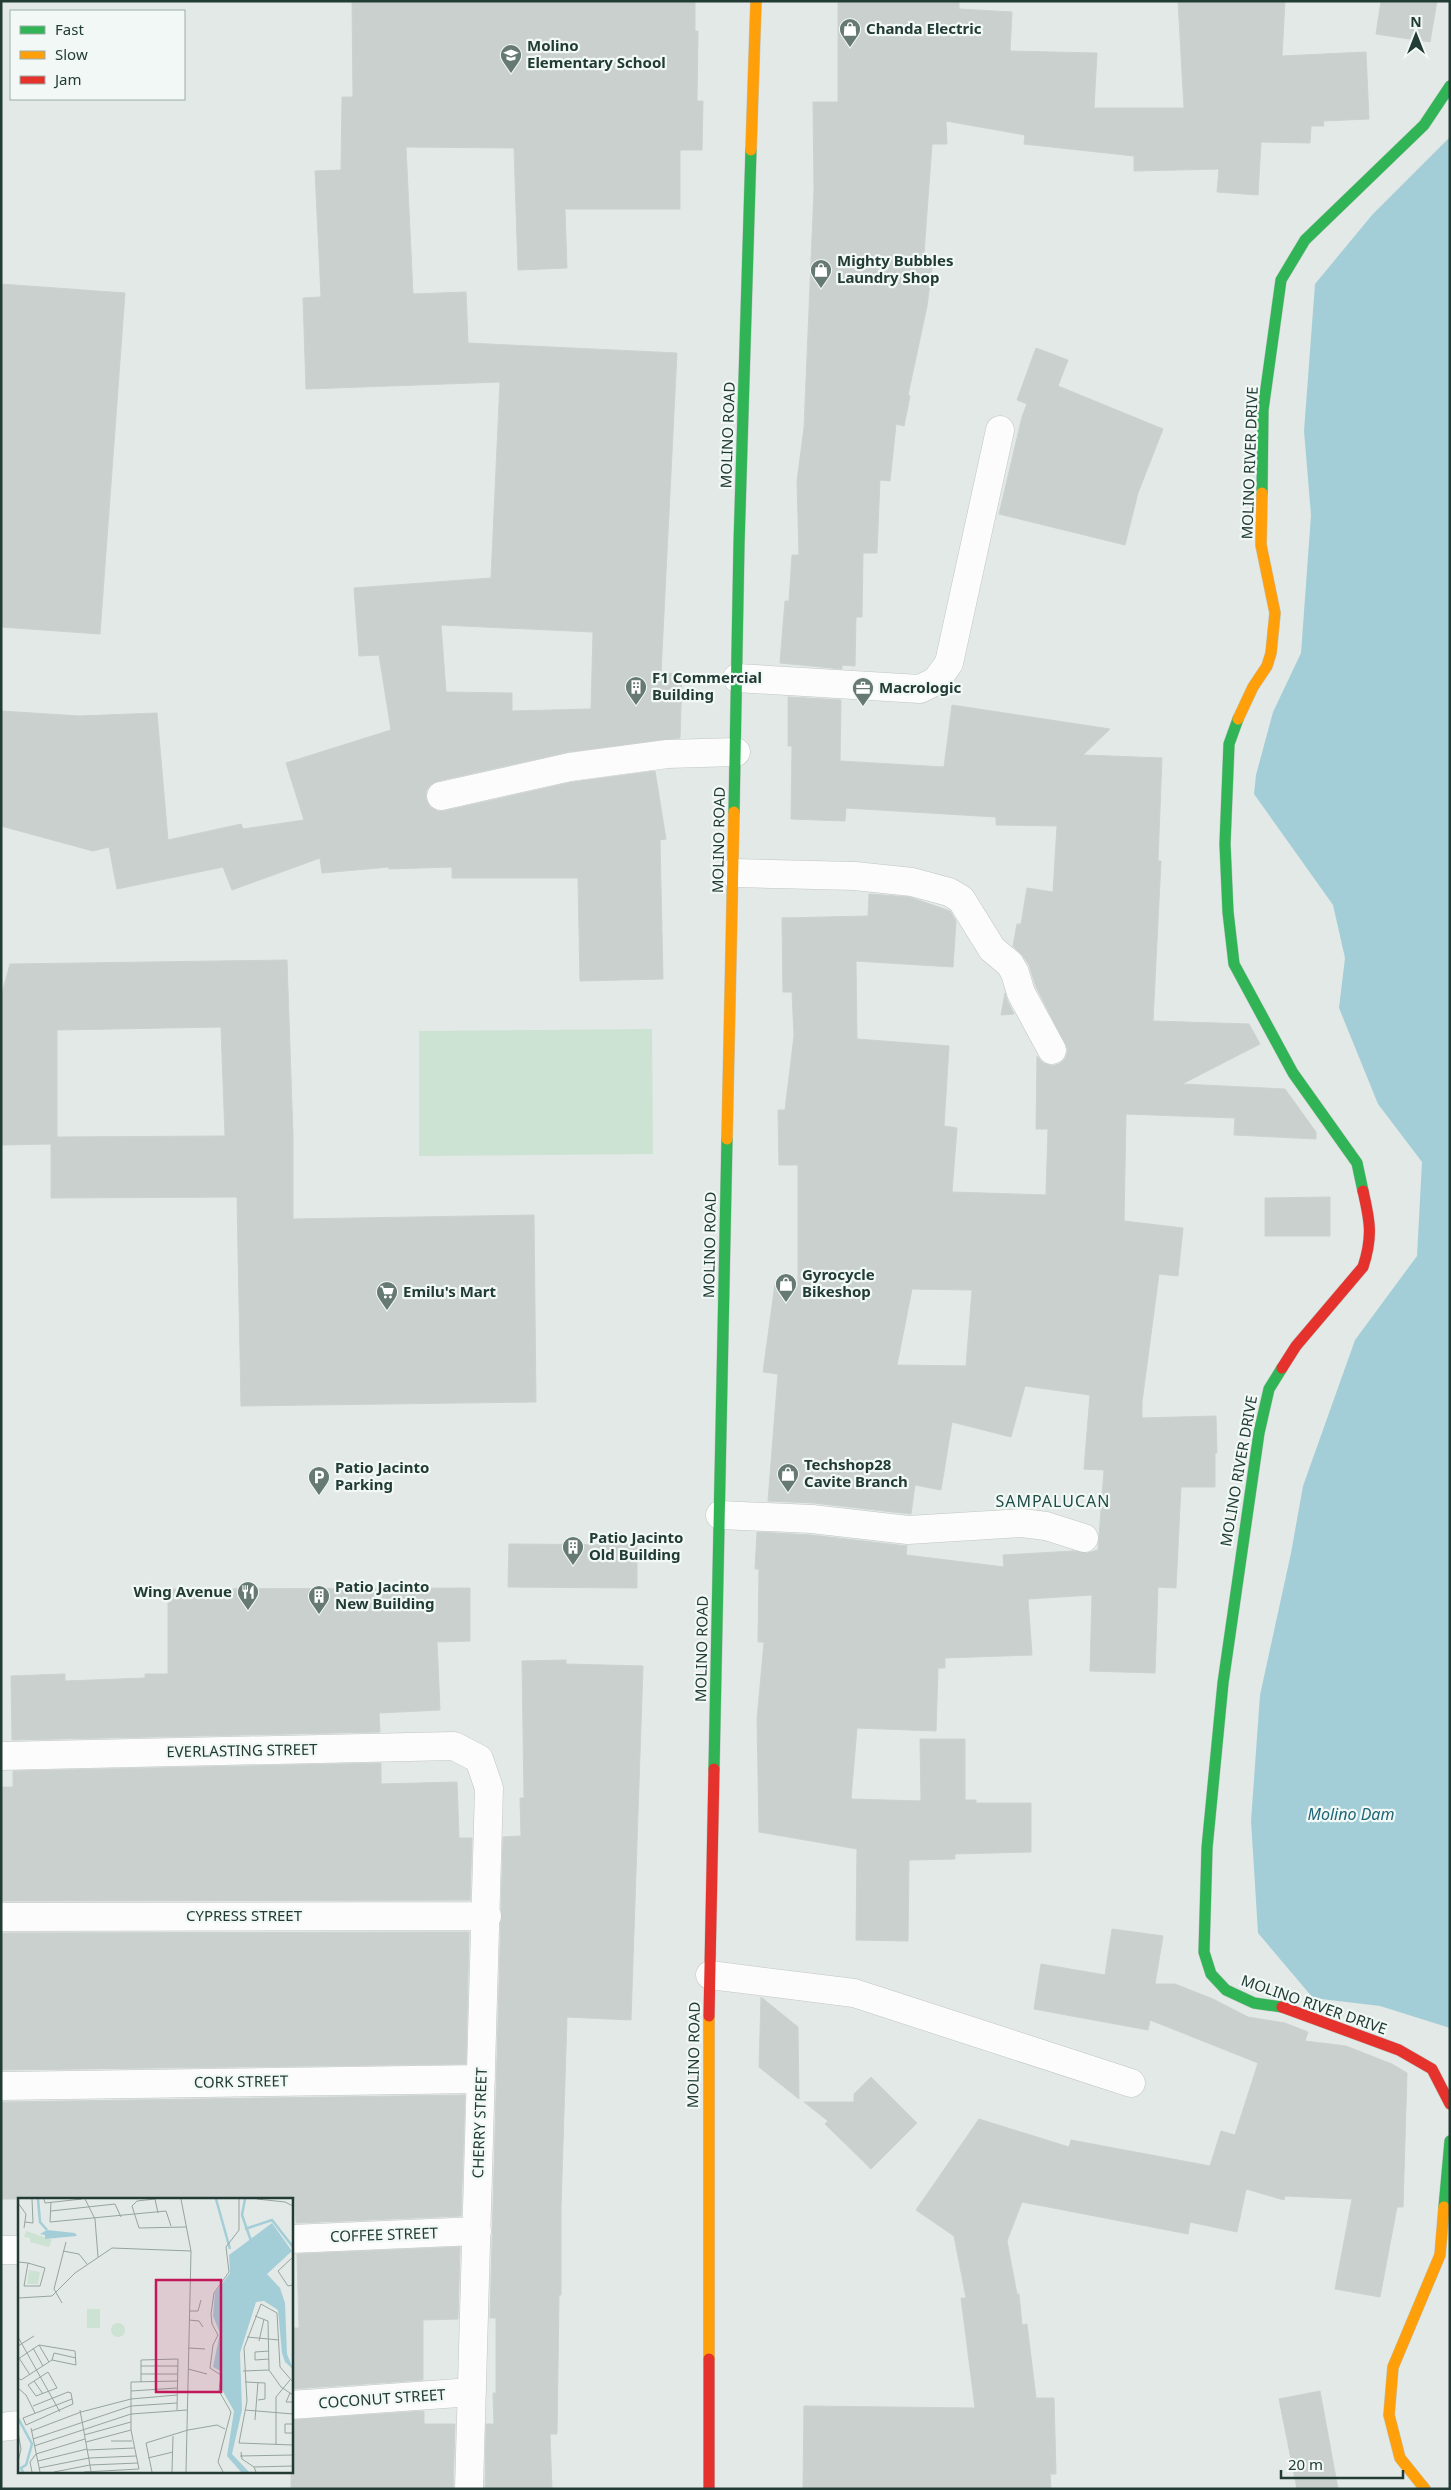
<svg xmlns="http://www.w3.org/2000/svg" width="1451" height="2490" viewBox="0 0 1451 2490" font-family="'Noto Sans',sans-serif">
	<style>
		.green { fill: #cce2d3 }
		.water { fill: #a4ced7 }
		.building { fill: #cad0ce; stroke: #ccd2cf; fill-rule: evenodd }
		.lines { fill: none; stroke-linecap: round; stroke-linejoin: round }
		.street-casing { stroke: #c0c6c3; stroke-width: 29 }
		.fast-casing { stroke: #bfc7c4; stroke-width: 12 }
		.slow-casing { stroke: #bfc7c4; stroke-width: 12 }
		.jam-casing { stroke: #bfc7c4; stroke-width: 12 }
		.street { stroke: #fbfcfb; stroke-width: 28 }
		.fast { stroke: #30b455; stroke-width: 11 }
		.slow { stroke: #ff9f0a; stroke-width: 11 }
		.jam { stroke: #e5322d; stroke-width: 11 }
		.labels { text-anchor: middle; stroke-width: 4.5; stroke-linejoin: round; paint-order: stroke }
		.poi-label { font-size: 15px; font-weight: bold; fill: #223c35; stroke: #f1f8f5; text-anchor: start }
		.street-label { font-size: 15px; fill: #223c35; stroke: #f1f8f5 }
		.neighbourhood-label { font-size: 16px; letter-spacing: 1px; fill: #1e4d43; stroke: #f1f8f5 }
		.water-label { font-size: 16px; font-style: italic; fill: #1d6577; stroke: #f1f8f5 }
		.inset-river { fill: none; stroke: #a4ced7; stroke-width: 2.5 }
		.inset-road { fill: none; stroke: #96a49f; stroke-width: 1 }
		.view { fill: #c2185b; fill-opacity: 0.15; stroke: #c2185b; stroke-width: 2.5 }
		.inset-edge { fill: none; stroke: #223c35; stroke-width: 2.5 }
	</style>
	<rect width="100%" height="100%" fill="#e3e9e6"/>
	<path class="green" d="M 652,1029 L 653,1154 L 419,1156 L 419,1031 Z"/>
	<path class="water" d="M 1450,137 L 1450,2028 L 1380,2006 L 1313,1998 L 1258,1933 L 1251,1821 L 1260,1695 L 1291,1553 L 1303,1486 L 1355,1340 L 1417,1256 L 1422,1162 L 1378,1104 L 1339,1008 L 1345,958 L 1333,905 L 1254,794 L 1256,775 L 1273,712 L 1301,653 L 1311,515 L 1304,431 L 1315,284 L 1372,215 Z"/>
	<path class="building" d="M 352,1 L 695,1 L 695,31 L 698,31 L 697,101 L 703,101 L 702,150 L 680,150 L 680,209 L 565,209 L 567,268 L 518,270 L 514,148 L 406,147 L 413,294 L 466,292 L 468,343 L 677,353 L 661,673 L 682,674 L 680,738 L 568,752 L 438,781 L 430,785 L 426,791 L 426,799 L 430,807 L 437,811 L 444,811 L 573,782 L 655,771 L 666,839 L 660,840 L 663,979 L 580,981 L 578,878 L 452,878 L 452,867 L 389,869 L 389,867 L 322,873 L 320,858 L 232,890 L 223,867 L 117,889 L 109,847 L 93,851 L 1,826 L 1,711 L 79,716 L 157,713 L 168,840 L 241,824 L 243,829 L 304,820 L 286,763 L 391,730 L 379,655 L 359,656 L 354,588 L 491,578 L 500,382 L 306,389 L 303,298 L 321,297 L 315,171 L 341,170 L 342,97 L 353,97 ZM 441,625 L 593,632 L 591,709 L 512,711 L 512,693 L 446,692 Z
		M 838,1 L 959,1 L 959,9 L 1012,12 L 1010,51 L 1097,53 L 1094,108 L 1184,108 L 1178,1 L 1285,1 L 1282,56 L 1366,52 L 1369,119 L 1323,121 L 1324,126 L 1311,126 L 1310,143 L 1261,142 L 1258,195 L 1217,192 L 1219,169 L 1134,171 L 1134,156 L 1024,144 L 1025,135 L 946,121 L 947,144 L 932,144 L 923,267 L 932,268 L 927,306 L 908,395 L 910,396 L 904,426 L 896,424 L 890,481 L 880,480 L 877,553 L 863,553 L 862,617 L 856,617 L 855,666 L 842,665 L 842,669 L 780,663 L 785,601 L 789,601 L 792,555 L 799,555 L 797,481 L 804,428 L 814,190 L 813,102 L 838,102 Z
		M 1381,1 L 1437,1 L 1430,42 L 1376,34 Z
		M 1,284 L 125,293 L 100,634 L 1,627 Z
		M 1036,348 L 1068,360 L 1058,386 L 1163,429 L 1138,493 L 1125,545 L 999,514 L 1022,417 L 1027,404 L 1017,400 Z
		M 788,697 L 841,700 L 840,761 L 944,767 L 952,705 L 1110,729 L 1083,755 L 1162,758 L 1158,861 L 1161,861 L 1153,1021 L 1249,1024 L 1260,1044 L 1182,1084 L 1285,1089 L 1316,1132 L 1316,1139 L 1234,1135 L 1235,1118 L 1126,1114 L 1124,1221 L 1183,1228 L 1178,1276 L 1159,1274 L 1142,1402 L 1142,1418 L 1216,1416 L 1217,1453 L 1215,1453 L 1215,1487 L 1181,1487 L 1176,1588 L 1158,1587 L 1155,1673 L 1090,1671 L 1092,1595 L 1028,1599 L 1032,1655 L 945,1658 L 945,1668 L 938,1668 L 936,1731 L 857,1728 L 851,1799 L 921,1801 L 920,1739 L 965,1739 L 965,1800 L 976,1800 L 976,1803 L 1031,1803 L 1031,1852 L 955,1854 L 955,1859 L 909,1860 L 908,1941 L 856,1940 L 857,1849 L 759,1832 L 757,1719 L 764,1642 L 758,1642 L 759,1569 L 755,1569 L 757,1532 L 811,1535 L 907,1546 L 906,1555 L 1004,1567 L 1003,1555 L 1073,1551 L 1087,1553 L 1098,1550 L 1104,1470 L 1084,1469 L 1090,1395 L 1025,1386 L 1011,1437 L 952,1422 L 941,1490 L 915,1485 L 911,1514 L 814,1503 L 768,1501 L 778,1374 L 763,1372 L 775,1284 L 798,1287 L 798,1165 L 779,1165 L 778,1110 L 785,1110 L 794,1036 L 792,992 L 783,992 L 782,918 L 868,916 L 869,894 L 909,897 L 950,911 L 956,921 L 953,967 L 856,961 L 857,1039 L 949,1046 L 944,1126 L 957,1128 L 952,1192 L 1046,1195 L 1048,1129 L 1036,1129 L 1037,1056 L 1043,1063 L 1052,1066 L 1059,1064 L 1065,1059 L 1068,1050 L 1036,987 L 1029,965 L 1023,956 L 1013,946 L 1017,924 L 1021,924 L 1027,888 L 1053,892 L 1057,826 L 996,825 L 996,817 L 846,808 L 845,821 L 791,819 L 792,746 L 788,746 ZM 912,1289 L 972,1290 L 966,1366 L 897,1365 Z
		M 287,960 L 293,1136 L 293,1219 L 534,1215 L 536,1402 L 241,1406 L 237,1197 L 51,1198 L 51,1144 L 1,1145 L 1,997 L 10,964 ZM 221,1027 L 225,1136 L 57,1137 L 57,1030 Z
		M 1005,993 L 1007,1000 L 1014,1014 L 1001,1015 Z
		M 1330,1197 L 1330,1236 L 1265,1236 L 1265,1198 Z
		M 509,1544 L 637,1545 L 637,1588 L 508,1587 Z
		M 470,1588 L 470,1641 L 437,1642 L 440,1710 L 379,1713 L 380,1732 L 12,1740 L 11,1676 L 65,1674 L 65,1681 L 145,1678 L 145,1674 L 168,1674 L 168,1589 Z
		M 566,1660 L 566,1664 L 643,1666 L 631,2020 L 567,2017 L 561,2207 L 561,2295 L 559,2295 L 557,2434 L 550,2434 L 552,2489 L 485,2489 L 486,2424 L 494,2424 L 493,2393 L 496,2393 L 496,2318 L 490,2318 L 503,1837 L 521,1836 L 520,1798 L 524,1798 L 522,1661 Z
		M 381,1763 L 381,1784 L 457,1782 L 459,1838 L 472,1838 L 470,1900 L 1,1901 L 1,1787 L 13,1787 L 13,1771 Z
		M 1112,1929 L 1163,1936 L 1155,1984 L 1175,1984 L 1213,1999 L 1248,2017 L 1285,2023 L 1308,2032 L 1305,2041 L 1346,2046 L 1392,2064 L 1407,2073 L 1403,2207 L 1397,2207 L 1380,2297 L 1335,2289 L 1352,2199 L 1285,2196 L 1284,2200 L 1246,2189 L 1237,2232 L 1190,2222 L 1188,2234 L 1022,2202 L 1007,2241 L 1017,2294 L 1019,2294 L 1022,2325 L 1027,2324 L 1036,2398 L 1054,2398 L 1056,2474 L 1050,2474 L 1051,2489 L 803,2489 L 804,2406 L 975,2408 L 961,2298 L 966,2298 L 954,2236 L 916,2210 L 979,2119 L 1069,2147 L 1071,2140 L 1210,2166 L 1221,2131 L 1235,2135 L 1258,2063 L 1150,2020 L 1148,2030 L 1034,2009 L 1041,1964 L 1105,1975 Z
		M 469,1932 L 466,2064 L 1,2070 L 1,1933 Z
		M 761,1997 L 798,2027 L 799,2099 L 759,2067 Z
		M 871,2077 L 917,2123 L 871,2169 L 825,2124 L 828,2121 L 804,2102 L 854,2102 L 854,2094 Z
		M 465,2095 L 461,2216 L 296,2223 L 295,2199 L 1,2199 L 1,2102 Z
		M 460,2247 L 458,2319 L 423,2320 L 423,2380 L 291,2389 L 291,2328 L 299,2328 L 297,2254 Z
		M 1320,2391 L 1338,2489 L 1297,2489 L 1279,2399 Z
		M 424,2411 L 424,2424 L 455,2424 L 453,2489 L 291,2489 L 291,2420 Z"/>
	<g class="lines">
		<g class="street-casing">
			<path id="street" d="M 737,678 L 920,689 L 936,681 L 949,663 L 1000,430
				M 441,796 L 570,767 L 667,754 L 736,752
				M 733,873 L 855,876 L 912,882 L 949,892 L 961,899 L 992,949 L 1010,964 L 1015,973 L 1021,993 L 1052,1050
				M 720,1515 L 812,1519 L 908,1530 L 1022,1523 L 1046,1526 L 1084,1538
				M 1,1756 L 454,1746 L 479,1759 L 489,1788 L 469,2489
				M 1,1917 L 487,1916
				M 710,1975 L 854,1993 L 1131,2083
				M 1,2086 L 481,2079
				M 291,2239 L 477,2231
				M 1,2250 L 19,2250
				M 291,2405 L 472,2392
				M 1,2427 L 19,2425"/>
		</g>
		<g class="fast-casing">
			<path id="fast" d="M 1262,493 L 1263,410 L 1281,280 L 1305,240 L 1424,125 L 1450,86
				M 1238,719 L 1229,744 L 1225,844 L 1228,912 L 1234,964 L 1293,1073 L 1357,1163 L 1363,1191
				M 734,812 L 739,544 L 751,150
				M 714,1769 L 727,1139
				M 1282,2007 L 1254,2003 L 1226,1990 L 1211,1974 L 1204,1952 L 1207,1848 L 1223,1683 L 1259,1433 L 1269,1389 L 1282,1368
				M 1444,2207 L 1450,2141"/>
		</g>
		<g class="slow-casing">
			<path id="slow" d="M 751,150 L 756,1
				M 1238,719 L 1253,687 L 1267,666 L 1271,653 L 1275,613 L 1261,545 L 1262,493
				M 727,1139 L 734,812
				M 709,2359 L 709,2016
				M 1425,2489 L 1400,2458 L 1389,2415 L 1393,2367 L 1440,2255 L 1444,2207"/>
		</g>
		<g class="jam-casing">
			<path id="jam" d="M 1282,1368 L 1296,1346 L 1363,1267 C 1373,1237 1370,1221 1363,1191
				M 1282,2007 L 1399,2050 L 1432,2069 L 1450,2104
				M 709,2016 L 714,1769
				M 709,2359 L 709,2489"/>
		</g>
		<use href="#street" class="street"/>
		<use href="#fast" class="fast"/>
		<use href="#slow" class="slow"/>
		<use href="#jam" class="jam"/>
	</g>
	<defs>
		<g id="shop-pin" transform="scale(1.125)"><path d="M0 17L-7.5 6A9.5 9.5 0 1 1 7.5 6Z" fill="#667973" stroke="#f1f8f5"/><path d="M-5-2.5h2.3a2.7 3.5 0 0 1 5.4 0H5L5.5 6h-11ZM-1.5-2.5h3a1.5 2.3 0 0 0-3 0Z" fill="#fff"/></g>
		<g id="school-pin" transform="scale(1.125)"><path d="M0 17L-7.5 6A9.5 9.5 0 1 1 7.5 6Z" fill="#667973" stroke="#f1f8f5"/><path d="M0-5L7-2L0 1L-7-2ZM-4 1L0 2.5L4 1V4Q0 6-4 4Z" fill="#fff"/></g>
		<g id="building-pin" transform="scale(1.125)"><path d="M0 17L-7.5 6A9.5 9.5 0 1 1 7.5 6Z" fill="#667973" stroke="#f1f8f5"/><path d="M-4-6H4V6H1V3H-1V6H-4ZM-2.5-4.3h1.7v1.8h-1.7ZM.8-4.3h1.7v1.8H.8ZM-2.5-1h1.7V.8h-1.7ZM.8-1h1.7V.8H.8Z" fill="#fff"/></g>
		<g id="office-pin" transform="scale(1.125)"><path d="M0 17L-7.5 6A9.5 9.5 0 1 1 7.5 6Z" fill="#667973" stroke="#f1f8f5"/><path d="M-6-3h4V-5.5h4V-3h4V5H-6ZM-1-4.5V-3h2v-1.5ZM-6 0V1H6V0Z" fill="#fff"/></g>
		<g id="supermarket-pin" transform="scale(1.125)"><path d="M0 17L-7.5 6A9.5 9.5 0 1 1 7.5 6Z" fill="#667973" stroke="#f1f8f5"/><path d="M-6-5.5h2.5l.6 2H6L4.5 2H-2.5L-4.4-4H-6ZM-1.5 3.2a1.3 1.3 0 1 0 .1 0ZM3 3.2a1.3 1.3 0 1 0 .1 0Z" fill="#fff"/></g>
		<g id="parking-pin" transform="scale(1.125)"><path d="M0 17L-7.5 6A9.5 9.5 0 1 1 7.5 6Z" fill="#667973" stroke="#f1f8f5"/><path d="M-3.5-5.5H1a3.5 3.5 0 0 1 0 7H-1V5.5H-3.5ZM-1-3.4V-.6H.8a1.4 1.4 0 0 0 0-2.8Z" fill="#fff"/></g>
		<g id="restaurant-pin" transform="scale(1.125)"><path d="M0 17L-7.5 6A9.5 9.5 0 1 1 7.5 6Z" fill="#667973" stroke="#f1f8f5"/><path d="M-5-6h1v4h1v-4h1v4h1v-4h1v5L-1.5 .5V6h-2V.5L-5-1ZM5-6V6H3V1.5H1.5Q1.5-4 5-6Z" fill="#fff"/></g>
	</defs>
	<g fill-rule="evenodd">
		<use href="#shop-pin" x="850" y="29"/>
		<use href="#school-pin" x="511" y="55"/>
		<use href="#shop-pin" x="821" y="270"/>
		<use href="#building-pin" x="636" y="687"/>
		<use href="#office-pin" x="863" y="688"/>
		<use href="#shop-pin" x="786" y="1284"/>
		<use href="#supermarket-pin" x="387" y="1292"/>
		<use href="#shop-pin" x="788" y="1474"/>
		<use href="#parking-pin" x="319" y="1477"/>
		<use href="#building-pin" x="573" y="1547"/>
		<use href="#restaurant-pin" x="248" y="1592"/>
		<use href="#building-pin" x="319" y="1596"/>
	</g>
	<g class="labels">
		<g class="poi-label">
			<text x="866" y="34">Chanda Electric</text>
			<text x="527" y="51">Molino<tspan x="527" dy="17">Elementary School</tspan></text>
			<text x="837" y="266">Mighty Bubbles<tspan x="837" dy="17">Laundry Shop</tspan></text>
			<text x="652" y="683">F1 Commercial<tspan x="652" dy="17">Building</tspan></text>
			<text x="879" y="693">Macrologic</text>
			<text x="802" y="1280">Gyrocycle<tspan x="802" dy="17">Bikeshop</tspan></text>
			<text x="403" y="1297">Emilu's Mart</text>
			<text x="804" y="1470">Techshop28<tspan x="804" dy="17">Cavite Branch</tspan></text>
			<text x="335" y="1473">Patio Jacinto<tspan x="335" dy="17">Parking</tspan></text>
			<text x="589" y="1543">Patio Jacinto<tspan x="589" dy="17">Old Building</tspan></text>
			<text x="335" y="1592">Patio Jacinto<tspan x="335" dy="17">New Building</tspan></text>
			<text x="232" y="1597" text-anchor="end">Wing Avenue</text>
		</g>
		<g class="street-label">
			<text transform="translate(728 435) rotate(-88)" y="5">MOLINO ROAD</text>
			<text transform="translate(1250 463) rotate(-88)" y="5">MOLINO RIVER DRIVE</text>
			<text transform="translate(719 840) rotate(-89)" y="5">MOLINO ROAD</text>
			<text transform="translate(710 1245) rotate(-89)" y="5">MOLINO ROAD</text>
			<text transform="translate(1239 1471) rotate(-80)" y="5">MOLINO RIVER DRIVE</text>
			<text transform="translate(702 1649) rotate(-89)" y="5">MOLINO ROAD</text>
			<text transform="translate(242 1751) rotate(-1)" y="5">EVERLASTING STREET</text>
			<text x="244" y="1921">CYPRESS STREET</text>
			<text transform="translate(1314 2005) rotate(19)" y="5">MOLINO RIVER DRIVE</text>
			<text transform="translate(694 2055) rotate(-89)" y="5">MOLINO ROAD</text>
			<text transform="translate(241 2082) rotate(-1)" y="5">CORK STREET</text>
			<text transform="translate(480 2123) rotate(-88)" y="5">CHERRY STREET</text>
			<text transform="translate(384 2235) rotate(-2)" y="5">COFFEE STREET</text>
			<text transform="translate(382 2399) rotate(-4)" y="5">COCONUT STREET</text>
		</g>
		<g class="neighbourhood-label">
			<text x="1053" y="1507">SAMPALUCAN</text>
		</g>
		<g class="water-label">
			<text x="1351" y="1820">Molino Dam</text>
		</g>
	</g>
	<g transform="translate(18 2198)">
		<rect width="275" height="275" fill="#e3e9e6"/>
		<path d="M 8,33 L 34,42 L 31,49 L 12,44 L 12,40 L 6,39 ZM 11,72 L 22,74 L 20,86 L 9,86 ZM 69,111 L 82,111 L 82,130 L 69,130 ZM93 132a7 7 0 1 1 14 0a7 7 0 1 1-14 0Z" fill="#cce2d3"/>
		<path d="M 254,25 L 274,53 L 249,76 L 262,90 L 267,105 L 269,156 L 275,171 L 267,164 L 264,155 L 260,112 L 246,103 L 238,104 L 222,155 L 224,212 L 214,256 L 231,274 L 223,274 L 209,258 L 216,213 L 203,190 L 204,174 L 195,169 L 202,135 L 195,118 L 197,95 L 212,75 L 211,57 ZM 29,32 L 57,35 L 59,38 L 27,41 L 27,37 L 22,36 Z" fill="#a4ced7"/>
		<path class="inset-river" d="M 20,1 L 22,24 L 29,32M 198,1 L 212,51M 227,1 L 224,17 L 233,43M 227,31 L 254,22 L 275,49M 0,220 L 14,246 L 8,267 L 3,270 L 5,274"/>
		<path class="inset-road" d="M 26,1 L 27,5 L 64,1M 67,1 L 77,21 L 80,59M 163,1 L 173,53 L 168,274M 239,1 L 267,4 L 275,8M 33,4 L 32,24 L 148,13 L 153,28M 0,5 L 8,16 L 6,30M 33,13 L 97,6 L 103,19M 140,15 L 137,1 L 119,3 L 114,8 L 121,30 L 168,29M 7,24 L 15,25 L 14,1M 45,53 L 61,56 L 69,66M 275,59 L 260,73 L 270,88 L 275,87M 0,64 L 10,65 L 27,70 L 22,88 L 6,88 L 10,65M 0,100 L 34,98 L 57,75 L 94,50 L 173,53M 44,105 L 36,91 L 48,44M 171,113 L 180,113 L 183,102M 237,118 L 250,123 L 251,172 L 263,189 L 275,197M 171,122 L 181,123 L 185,129M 0,139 L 42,214M 229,139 L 261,142M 241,143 L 246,121M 21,147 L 31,164M 0,148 L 16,138M 15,150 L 25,168M 171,150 L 187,151M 1,160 L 12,177M 0,161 L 21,147 L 57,153 L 58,167 L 34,162M 251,161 L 237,162 L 237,154 L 251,153M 34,162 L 36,155 L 58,160M 123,168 L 160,168M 170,171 L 189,176M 225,173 L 251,172M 30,174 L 39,190 L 18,198 L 10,187 ZM 123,176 L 159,176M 0,180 L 3,182 L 34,162M 16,183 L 25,196M 123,184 L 123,162 L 160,161 L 159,212M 227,184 L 247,185 L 247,201 L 240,202M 275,184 L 262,169 L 259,115 L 243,106 L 226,150 L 229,203 L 221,245 L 275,247M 0,190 L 8,197 L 17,215M 113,193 L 159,190M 272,195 L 268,204 L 275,204M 15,208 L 50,194 L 53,195 L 55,206 L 8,227 L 5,220 L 54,201M 62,212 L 73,273M 227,212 L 275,216M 237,222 L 240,184M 275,226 L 267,226 L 267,235 L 275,235M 13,230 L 22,274M 13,233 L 63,214 L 113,201 L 159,197M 0,234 L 3,251 L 0,264M 66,237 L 113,224M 15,241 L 113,208 L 159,205M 93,243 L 114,243M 68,244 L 113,232M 258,247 L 258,199 L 272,182M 16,248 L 113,216 L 169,212M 69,252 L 116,250M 223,254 L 224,261 L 236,269 L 238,274M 222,258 L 275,257M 130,260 L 155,254M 20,263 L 69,251M 236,269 L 275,268M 21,270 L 71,260 L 118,258M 14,274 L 12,264 L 18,256 L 67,241M 36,274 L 72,267 L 120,265M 66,274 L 121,271 L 113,232 L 113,184 L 160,183M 134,274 L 128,245 L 170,232 L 199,227 L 207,231M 154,274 L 155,238M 205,274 L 200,264 L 213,214 L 201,193 L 203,177 L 192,170 L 195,147 L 200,137 L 194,126 L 193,116 L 196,95 L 211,74 L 208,49 L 221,32 L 221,1"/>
		<path class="view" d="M 138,82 L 203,82 L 203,194 L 138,194 Z"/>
		<rect width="275" height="275" class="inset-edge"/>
	</g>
	<rect width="1451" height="2490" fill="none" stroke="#223c35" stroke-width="5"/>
	<rect x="10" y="10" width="175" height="90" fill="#f1f8f5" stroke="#9eada8"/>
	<rect x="20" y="26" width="25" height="8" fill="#30b455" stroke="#9eada8"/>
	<text x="55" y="35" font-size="15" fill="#223c35">Fast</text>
	<rect x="20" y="51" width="25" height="8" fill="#ff9f0a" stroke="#9eada8"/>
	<text x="55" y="60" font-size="15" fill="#223c35">Slow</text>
	<rect x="20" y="76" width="25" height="8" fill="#e5322d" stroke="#9eada8"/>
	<text x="55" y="85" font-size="15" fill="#223c35">Jam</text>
	<g transform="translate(1416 35)" stroke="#f1f8f5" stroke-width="4" paint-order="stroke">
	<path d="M0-4L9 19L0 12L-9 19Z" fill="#223c35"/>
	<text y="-8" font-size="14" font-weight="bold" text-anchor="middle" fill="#223c35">N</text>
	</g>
	<path d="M1281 2470v8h122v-8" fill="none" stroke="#223c35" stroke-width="2.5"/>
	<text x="1288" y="2470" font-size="15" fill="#223c35" stroke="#f1f8f5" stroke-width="4" paint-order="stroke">20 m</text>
</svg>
